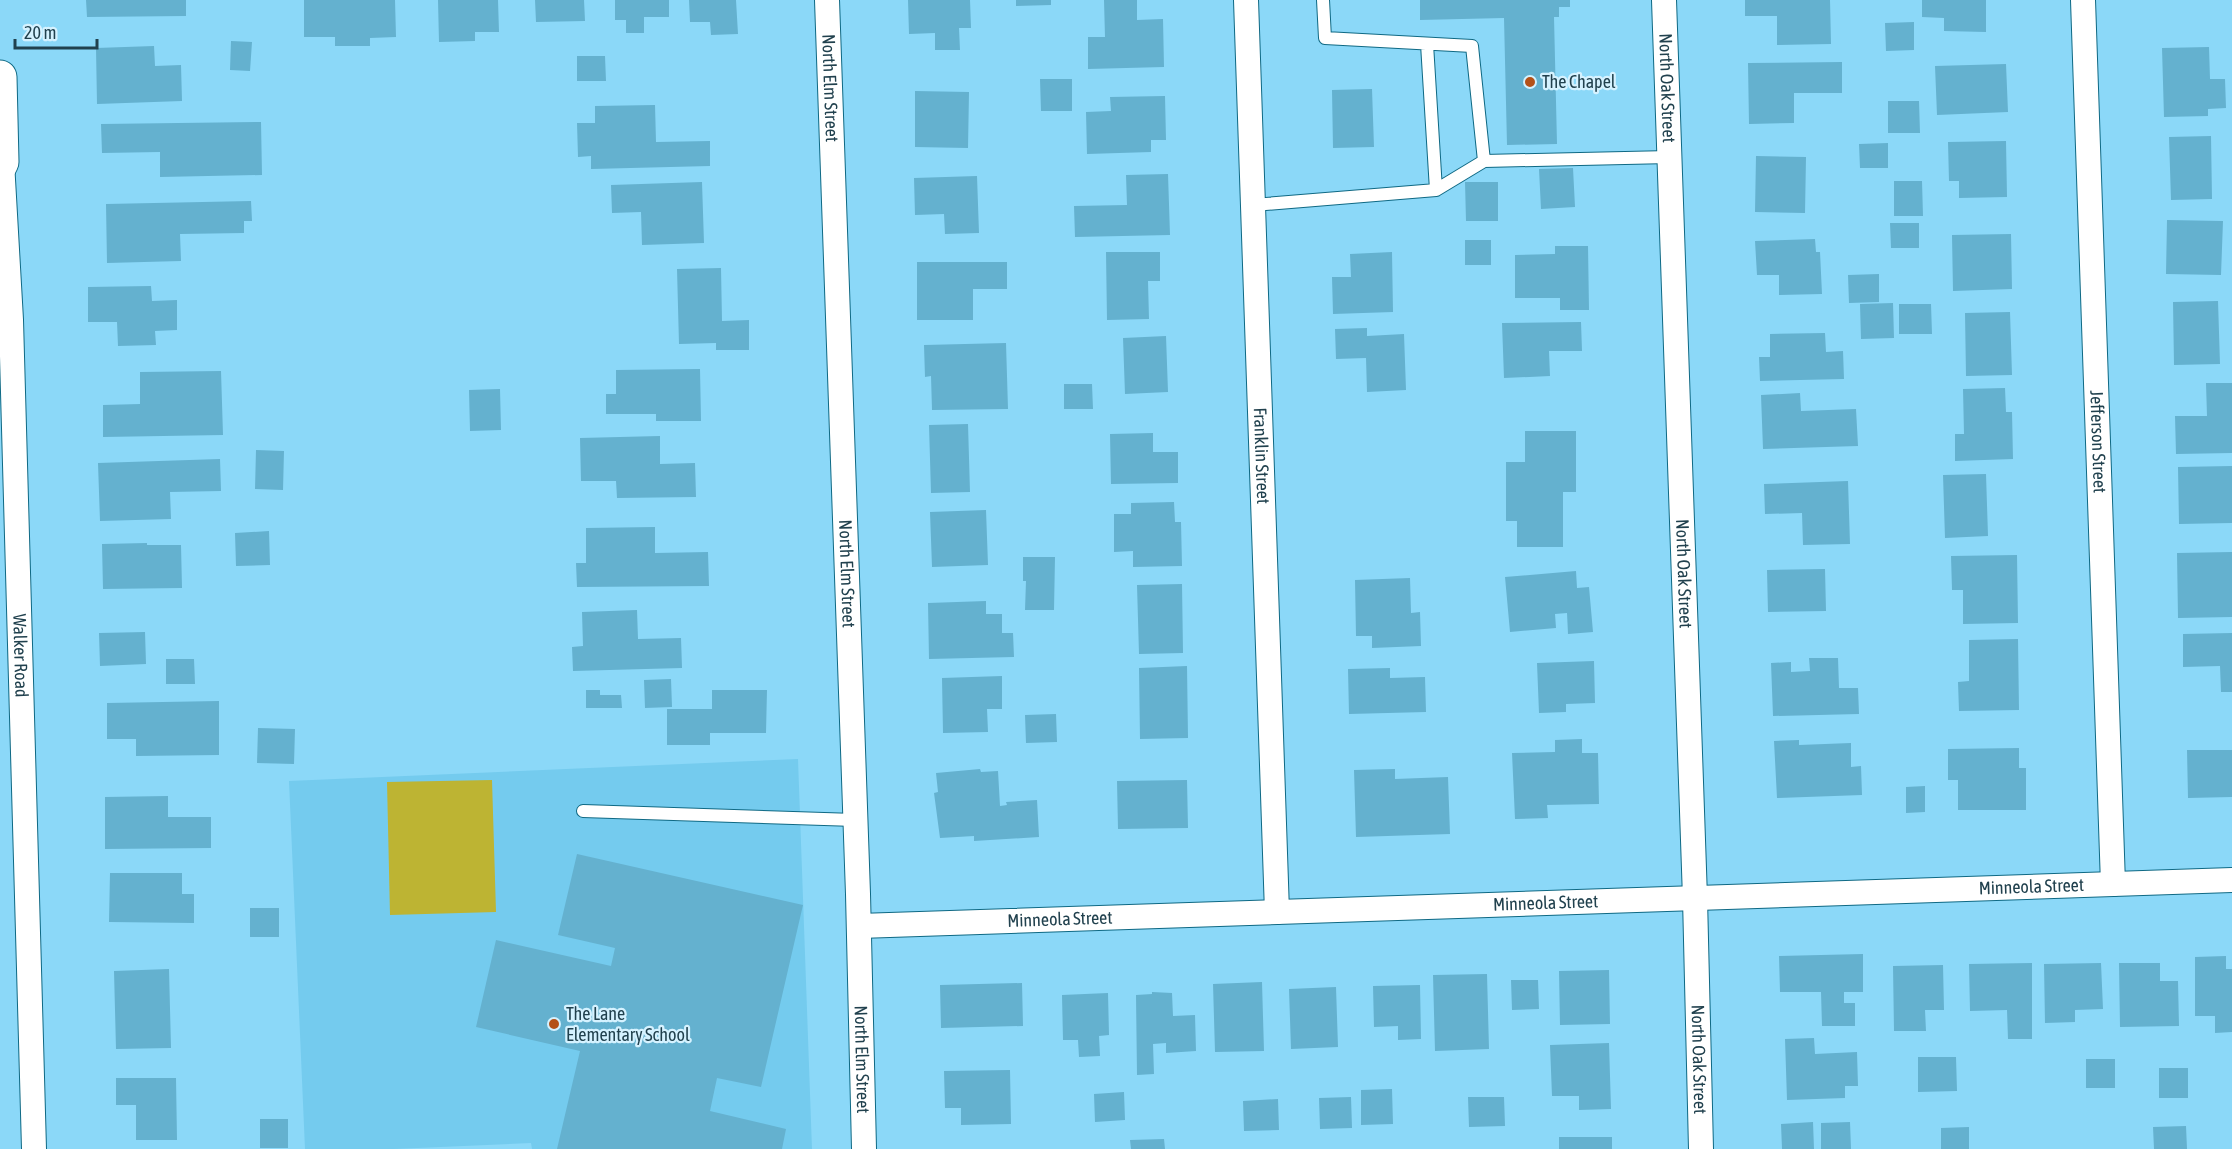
<svg xmlns="http://www.w3.org/2000/svg" width="2232" height="1149" viewBox="0 0 2232 1149" font-family="'Asap Condensed',sans-serif">
	<style>
		.built { fill: #74cbee }
		.green { fill: #bdb433 }
		.building { fill: #64b1cf }
		.lines { fill: none; stroke-linecap: round; stroke-linejoin: round }
		.service-casing { stroke: #0f6984; stroke-width: 14 }
		.minor-casing { stroke: #0f6984; stroke-width: 26 }
		.secondary-casing { stroke: #0f6984; stroke-width: 35 }
		.service { stroke: #fff; stroke-width: 12 }
		.minor { stroke: #fff; stroke-width: 24 }
		.secondary { stroke: #fff; stroke-width: 33 }
		.poi-dot { fill: #b45118; stroke: #d5f2ff; stroke-width: 2 }
		.labels { text-anchor: middle; stroke-width: 4.5; stroke-linejoin: round; paint-order: stroke }
		.poi-label { font-size: 18px; fill: #21414e; stroke: #d5f2ff; text-anchor: start }
		.street-label { font-size: 18px; fill: #21414e; stroke: #d5f2ff }
	</style>
	<rect width="100%" height="100%" fill="#8bd8f8"/>
	<path class="built" d="M 798,759 L 812,1149 L 532,1149 L 531,1143 L 394,1149 L 305,1149 L 289,781 Z"/>
	<path class="green" d="M 492,780 L 496,912 L 390,915 L 387,782 Z"/>
	<path class="building" d="M 86,0 L 186,0 L 186,16 L 87,17 Z
		M 304,0 L 395,0 L 396,37 L 370,38 L 370,46 L 335,46 L 335,37 L 304,37 Z
		M 438,0 L 498,0 L 499,32 L 475,32 L 475,41 L 439,42 Z
		M 535,0 L 584,0 L 585,21 L 536,22 Z
		M 615,0 L 669,0 L 669,17 L 644,17 L 644,33 L 626,33 L 626,20 L 615,20 Z
		M 689,0 L 736,0 L 738,34 L 711,35 L 710,22 L 690,22 Z
		M 908,0 L 970,0 L 971,28 L 959,28 L 960,50 L 935,50 L 935,33 L 909,34 Z
		M 1016,0 L 1051,0 L 1051,5 L 1016,6 Z
		M 1104,0 L 1137,0 L 1137,20 L 1163,19 L 1164,67 L 1088,69 L 1088,37 L 1105,37 Z
		M 1420,0 L 1570,0 L 1570,7 L 1559,7 L 1559,17 L 1554,17 L 1557,144 L 1507,145 L 1504,18 L 1420,20 Z
		M 1745,0 L 1830,0 L 1831,44 L 1777,45 L 1777,16 L 1745,16 Z
		M 1922,0 L 1986,0 L 1986,32 L 1944,31 L 1944,18 L 1922,17 Z
		M 1914,22 L 1914,50 L 1886,51 L 1885,23 Z
		M 231,41 L 252,42 L 250,71 L 230,70 Z
		M 154,46 L 155,66 L 181,65 L 182,101 L 97,104 L 96,48 Z
		M 2209,47 L 2210,79 L 2225,79 L 2226,108 L 2208,109 L 2208,116 L 2164,117 L 2162,48 Z
		M 577,56 L 605,56 L 606,81 L 577,81 Z
		M 1842,62 L 1842,93 L 1794,93 L 1794,123 L 1749,124 L 1748,63 Z
		M 2006,64 L 2008,112 L 1937,115 L 1935,66 Z
		M 1040,79 L 1072,79 L 1072,111 L 1041,111 Z
		M 1372,89 L 1374,147 L 1333,148 L 1332,90 Z
		M 915,91 L 969,92 L 968,148 L 915,147 Z
		M 1165,96 L 1166,140 L 1151,140 L 1151,152 L 1087,154 L 1086,112 L 1111,111 L 1110,97 Z
		M 1888,101 L 1919,101 L 1920,133 L 1888,133 Z
		M 655,105 L 656,142 L 710,141 L 710,166 L 591,169 L 591,156 L 578,157 L 577,123 L 595,123 L 595,106 Z
		M 261,122 L 262,175 L 160,177 L 160,152 L 102,153 L 101,124 Z
		M 2211,136 L 2212,199 L 2171,200 L 2169,137 Z
		M 2006,141 L 2007,197 L 1959,198 L 1959,181 L 1949,181 L 1948,142 Z
		M 1888,143 L 1888,168 L 1860,168 L 1859,144 Z
		M 1756,156 L 1806,157 L 1805,213 L 1755,212 Z
		M 1573,168 L 1575,207 L 1541,209 L 1539,169 Z
		M 1168,174 L 1170,235 L 1075,237 L 1074,206 L 1127,205 L 1126,175 Z
		M 977,176 L 979,233 L 945,234 L 944,214 L 915,215 L 914,178 Z
		M 1894,181 L 1922,181 L 1923,216 L 1894,216 Z
		M 702,182 L 704,243 L 642,245 L 641,212 L 612,213 L 611,185 Z
		M 1465,182 L 1498,182 L 1498,221 L 1466,221 Z
		M 251,201 L 252,221 L 244,221 L 244,233 L 180,234 L 181,261 L 107,263 L 106,204 Z
		M 2167,220 L 2223,221 L 2221,275 L 2166,274 Z
		M 1890,223 L 1919,223 L 1919,248 L 1891,248 Z
		M 2011,234 L 2012,289 L 1953,291 L 1952,235 Z
		M 1815,239 L 1816,252 L 1820,252 L 1822,294 L 1779,295 L 1779,275 L 1757,275 L 1755,241 Z
		M 1465,240 L 1491,240 L 1491,265 L 1465,265 Z
		M 1555,246 L 1588,246 L 1589,310 L 1560,310 L 1560,298 L 1515,298 L 1515,255 L 1555,254 Z
		M 1106,252 L 1160,252 L 1160,281 L 1148,281 L 1149,319 L 1107,320 Z
		M 1392,252 L 1393,312 L 1333,314 L 1332,277 L 1351,277 L 1350,254 Z
		M 917,262 L 1007,262 L 1007,289 L 973,289 L 973,320 L 917,320 Z
		M 721,268 L 722,321 L 749,320 L 749,350 L 716,350 L 716,343 L 679,344 L 677,269 Z
		M 1879,274 L 1879,302 L 1849,303 L 1848,275 Z
		M 151,286 L 152,301 L 177,300 L 177,330 L 155,331 L 156,345 L 118,346 L 117,322 L 88,322 L 88,287 Z
		M 2218,301 L 2220,364 L 2174,365 L 2173,302 Z
		M 1893,303 L 1894,338 L 1861,339 L 1860,304 Z
		M 1899,304 L 1931,304 L 1932,334 L 1899,334 Z
		M 2010,312 L 2012,375 L 1966,376 L 1965,313 Z
		M 1581,322 L 1582,351 L 1549,351 L 1550,376 L 1504,378 L 1502,323 Z
		M 1367,328 L 1367,336 L 1404,334 L 1406,390 L 1367,392 L 1366,358 L 1336,359 L 1335,329 Z
		M 1825,333 L 1826,352 L 1843,351 L 1844,379 L 1760,381 L 1759,357 L 1770,357 L 1770,334 Z
		M 1166,336 L 1168,392 L 1125,394 L 1123,338 Z
		M 1006,343 L 1008,409 L 932,410 L 931,376 L 925,377 L 924,345 Z
		M 700,369 L 701,421 L 656,421 L 656,414 L 606,414 L 606,394 L 616,394 L 616,370 Z
		M 221,371 L 223,435 L 103,437 L 103,405 L 140,404 L 140,372 Z
		M 2206,383 L 2232,383 L 2232,453 L 2176,454 L 2175,416 L 2207,416 Z
		M 1064,384 L 1092,384 L 1093,409 L 1064,409 Z
		M 2005,388 L 2006,412 L 2012,412 L 2013,459 L 1955,461 L 1955,434 L 1964,434 L 1963,389 Z
		M 500,389 L 501,430 L 470,431 L 469,390 Z
		M 1800,393 L 1801,411 L 1856,409 L 1858,446 L 1763,449 L 1761,395 Z
		M 968,424 L 970,492 L 931,493 L 929,425 Z
		M 1525,431 L 1576,431 L 1576,492 L 1563,492 L 1563,547 L 1517,547 L 1517,521 L 1506,521 L 1506,462 L 1525,462 Z
		M 1153,433 L 1153,452 L 1178,452 L 1178,483 L 1111,484 L 1110,434 Z
		M 660,436 L 660,464 L 695,463 L 696,497 L 617,498 L 616,481 L 581,481 L 580,438 Z
		M 256,450 L 284,451 L 283,490 L 255,489 Z
		M 220,459 L 221,491 L 170,492 L 171,519 L 100,521 L 98,463 Z
		M 2232,466 L 2232,523 L 2179,524 L 2178,467 Z
		M 1986,474 L 1988,536 L 1945,538 L 1943,475 Z
		M 1848,481 L 1850,544 L 1803,545 L 1802,513 L 1765,514 L 1764,484 Z
		M 1174,502 L 1175,522 L 1181,522 L 1182,566 L 1133,567 L 1133,551 L 1114,552 L 1114,514 L 1131,514 L 1131,503 Z
		M 986,510 L 988,565 L 932,567 L 930,512 Z
		M 655,527 L 655,553 L 708,552 L 709,586 L 577,587 L 576,563 L 586,563 L 586,528 Z
		M 269,531 L 270,565 L 236,566 L 235,533 Z
		M 147,543 L 147,545 L 181,545 L 182,588 L 103,589 L 102,544 Z
		M 2232,552 L 2232,617 L 2178,618 L 2177,553 Z
		M 2017,555 L 2018,623 L 1963,624 L 1963,590 L 1952,590 L 1951,556 Z
		M 1023,557 L 1055,557 L 1054,610 L 1025,610 L 1026,581 L 1023,581 Z
		M 1825,569 L 1826,611 L 1768,612 L 1767,570 Z
		M 1576,571 L 1577,588 L 1589,587 L 1593,632 L 1568,634 L 1567,613 L 1555,614 L 1556,628 L 1510,632 L 1505,577 Z
		M 1410,578 L 1411,613 L 1420,612 L 1421,646 L 1372,648 L 1372,636 L 1356,636 L 1355,580 Z
		M 1182,584 L 1183,653 L 1139,654 L 1137,585 Z
		M 986,601 L 986,614 L 1002,614 L 1002,633 L 1013,633 L 1014,657 L 929,659 L 928,603 Z
		M 637,610 L 638,639 L 681,638 L 682,668 L 573,671 L 572,647 L 583,646 L 582,612 Z
		M 145,632 L 146,664 L 100,666 L 99,633 Z
		M 2232,633 L 2232,692 L 2221,692 L 2220,666 L 2183,667 L 2183,634 Z
		M 2018,639 L 2019,710 L 1959,711 L 1958,682 L 1969,681 L 1969,640 Z
		M 1809,658 L 1838,658 L 1839,688 L 1858,688 L 1859,714 L 1773,716 L 1771,663 L 1791,662 L 1791,672 L 1810,671 Z
		M 166,659 L 194,659 L 195,684 L 166,684 Z
		M 1594,661 L 1595,703 L 1566,704 L 1566,712 L 1539,713 L 1537,663 Z
		M 1187,666 L 1188,738 L 1140,739 L 1139,668 Z
		M 1390,668 L 1390,678 L 1425,677 L 1426,712 L 1349,714 L 1348,669 Z
		M 1002,676 L 1002,709 L 987,709 L 988,732 L 943,733 L 942,678 Z
		M 671,679 L 672,707 L 645,708 L 644,680 Z
		M 586,690 L 600,690 L 600,695 L 621,695 L 622,708 L 586,708 Z
		M 712,690 L 767,690 L 766,733 L 710,733 L 710,745 L 667,745 L 667,709 L 712,709 Z
		M 219,701 L 219,755 L 136,756 L 136,739 L 107,739 L 107,703 Z
		M 1056,714 L 1057,742 L 1026,743 L 1025,715 Z
		M 258,728 L 295,729 L 294,764 L 257,763 Z
		M 1582,739 L 1582,753 L 1598,753 L 1599,804 L 1547,805 L 1548,818 L 1515,819 L 1512,753 L 1555,752 L 1555,740 Z
		M 1799,740 L 1799,745 L 1851,743 L 1851,767 L 1861,766 L 1862,795 L 1777,798 L 1774,741 Z
		M 2019,748 L 2019,768 L 2026,768 L 2026,810 L 1958,810 L 1958,780 L 1948,780 L 1948,749 Z
		M 2187,750 L 2232,750 L 2232,797 L 2188,798 Z
		M 980,769 L 981,772 L 998,771 L 1000,806 L 1007,805 L 1006,802 L 1037,800 L 1039,837 L 974,841 L 974,836 L 940,838 L 934,793 L 938,792 L 936,773 Z
		M 1395,769 L 1395,779 L 1448,777 L 1450,834 L 1356,837 L 1354,770 Z
		M 1187,780 L 1188,828 L 1118,829 L 1117,781 Z
		M 1925,786 L 1925,812 L 1906,813 L 1906,787 Z
		M 168,796 L 168,817 L 211,817 L 211,848 L 105,849 L 105,797 Z
		M 577,854 L 803,905 L 761,1087 L 717,1078 L 710,1111 L 786,1129 L 782,1149 L 557,1149 L 580,1051 L 476,1027 L 496,940 L 611,966 L 615,948 L 558,935 Z
		M 110,873 L 182,873 L 182,894 L 194,894 L 194,923 L 109,922 Z
		M 250,908 L 279,908 L 279,937 L 250,937 Z
		M 1863,954 L 1863,992 L 1844,992 L 1844,1003 L 1855,1003 L 1855,1026 L 1822,1026 L 1821,992 L 1780,992 L 1779,956 Z
		M 2226,956 L 2226,969 L 2232,969 L 2232,1032 L 2215,1033 L 2215,1016 L 2195,1016 L 2195,957 Z
		M 2032,963 L 2032,1039 L 2008,1039 L 2007,1010 L 1970,1011 L 1969,964 Z
		M 2101,963 L 2103,1009 L 2075,1010 L 2075,1022 L 2045,1023 L 2044,964 Z
		M 2119,963 L 2160,963 L 2160,981 L 2178,981 L 2179,1026 L 2120,1027 Z
		M 1943,965 L 1944,1010 L 1925,1010 L 1926,1031 L 1894,1031 L 1893,966 Z
		M 169,969 L 171,1048 L 116,1049 L 114,971 Z
		M 1609,970 L 1610,1024 L 1560,1025 L 1559,971 Z
		M 1487,974 L 1489,1049 L 1435,1051 L 1433,975 Z
		M 1511,980 L 1538,980 L 1539,1009 L 1512,1010 Z
		M 1262,982 L 1264,1051 L 1215,1052 L 1213,984 Z
		M 1022,983 L 1023,1026 L 941,1028 L 940,985 Z
		M 1420,985 L 1421,1039 L 1398,1040 L 1398,1026 L 1374,1027 L 1373,986 Z
		M 1336,987 L 1338,1047 L 1291,1049 L 1289,989 Z
		M 1152,992 L 1172,993 L 1173,1016 L 1195,1015 L 1196,1051 L 1166,1053 L 1166,1043 L 1153,1044 L 1154,1074 L 1137,1075 L 1136,995 L 1152,994 Z
		M 1108,993 L 1109,1035 L 1099,1036 L 1100,1056 L 1079,1057 L 1078,1040 L 1063,1040 L 1062,995 Z
		M 1814,1038 L 1815,1054 L 1857,1052 L 1858,1086 L 1845,1086 L 1845,1098 L 1787,1100 L 1785,1039 Z
		M 1609,1043 L 1611,1109 L 1579,1110 L 1579,1096 L 1552,1096 L 1550,1045 Z
		M 1918,1057 L 1956,1057 L 1957,1091 L 1918,1092 Z
		M 2086,1059 L 2115,1059 L 2115,1088 L 2086,1088 Z
		M 2159,1068 L 2188,1068 L 2188,1098 L 2159,1098 Z
		M 1010,1070 L 1011,1124 L 961,1125 L 961,1108 L 945,1108 L 944,1071 Z
		M 116,1078 L 176,1078 L 177,1140 L 136,1140 L 136,1105 L 116,1105 Z
		M 1392,1089 L 1393,1124 L 1361,1125 L 1361,1090 Z
		M 1124,1092 L 1125,1120 L 1095,1122 L 1094,1094 Z
		M 1351,1097 L 1352,1128 L 1320,1129 L 1319,1098 Z
		M 1468,1097 L 1504,1097 L 1505,1126 L 1469,1127 Z
		M 1278,1099 L 1279,1130 L 1244,1131 L 1243,1101 Z
		M 260,1119 L 288,1119 L 288,1148 L 260,1148 Z
		M 1813,1122 L 1814,1149 L 1782,1149 L 1781,1124 Z
		M 1850,1122 L 1851,1149 L 1821,1149 L 1821,1123 Z
		M 2186,1126 L 2187,1149 L 2154,1149 L 2153,1127 Z
		M 1969,1127 L 1969,1149 L 1941,1149 L 1941,1128 Z
		M 1559,1137 L 1612,1137 L 1612,1149 L 1559,1149 Z
		M 1164,1139 L 1165,1149 L 1131,1149 L 1130,1140 Z"/>
	<g class="lines">
		<g class="service-casing">
			<path id="service" d="M 1427,44 L 1436,190
				M 1484,161 L 1670,157
				M 1253,205 L 1436,190 L 1484,161 L 1472,46 L 1325,38 L 1323,0
				M 583,811 L 855,820"/>
		</g>
		<g class="minor-casing">
			<g id="minor">
				<path id="s1" d="M 827,0 L 858,894 L 864,1149"/>
				<path id="s2" d="M 1246,0 L 1277,912"/>
				<path id="s3" d="M 1664,0 L 1695,898 L 1701,1149"/>
				<path id="s4" d="M 2083,0 L 2113,884"/>
				<path id="s5" d="M 2,162 L 11,320 L 34,1149"/>
				<path id="s6" d="M 859,926 L 2232,880"/>
			</g>
		</g>
		<g class="secondary-casing">
			<path id="secondary" d="M 0,77 L 2,162 L 0,166"/>
		</g>
		<use href="#service" class="service"/>
		<use href="#minor" class="minor"/>
		<use href="#secondary" class="secondary"/>
	</g>
	<g class="poi-dot">
		<circle cx="1530" cy="82" r="6"/>
		<circle cx="554" cy="1024" r="6"/>
	</g>
	<g class="labels">
		<g class="poi-label">
			<text x="1542" y="88">The Chapel</text>
			<text x="566" y="1020">The Lane<tspan x="566" dy="21">Elementary School</tspan></text>
		</g>
		<g class="street-label">
			<text dy="6" stroke="none"><textPath href="#s1" startOffset="88">North Elm Street</textPath></text>
			<text dy="6" stroke="none"><textPath href="#s3" startOffset="88">North Oak Street</textPath></text>
			<text dy="6" stroke="none"><textPath href="#s4" startOffset="442">Jefferson Street</textPath></text>
			<text dy="6" stroke="none"><textPath href="#s2" startOffset="456">Franklin Street</textPath></text>
			<text dy="6" stroke="none"><textPath href="#s1" startOffset="574">North Elm Street</textPath></text>
			<text dy="6" stroke="none"><textPath href="#s3" startOffset="574">North Oak Street</textPath></text>
			<text dy="6" stroke="none"><textPath href="#s5" startOffset="494">Walker Road</textPath></text>
			<text dy="6" stroke="none"><textPath href="#s6" startOffset="1173">Minneola Street</textPath></text>
			<text dy="6" stroke="none"><textPath href="#s6" startOffset="687">Minneola Street</textPath></text>
			<text dy="6" stroke="none"><textPath href="#s6" startOffset="201">Minneola Street</textPath></text>
			<text dy="6" stroke="none"><textPath href="#s1" startOffset="1060">North Elm Street</textPath></text>
			<text dy="6" stroke="none"><textPath href="#s3" startOffset="1060">North Oak Street</textPath></text>
		</g>
	</g>
	<path d="M15 39v9h82v-9" fill="none" stroke="#21414e" stroke-width="3"/>
	<text x="24" y="39" font-size="18" fill="#21414e" stroke="#d5f2ff" stroke-width="4.5" paint-order="stroke">20 m</text>
</svg>
